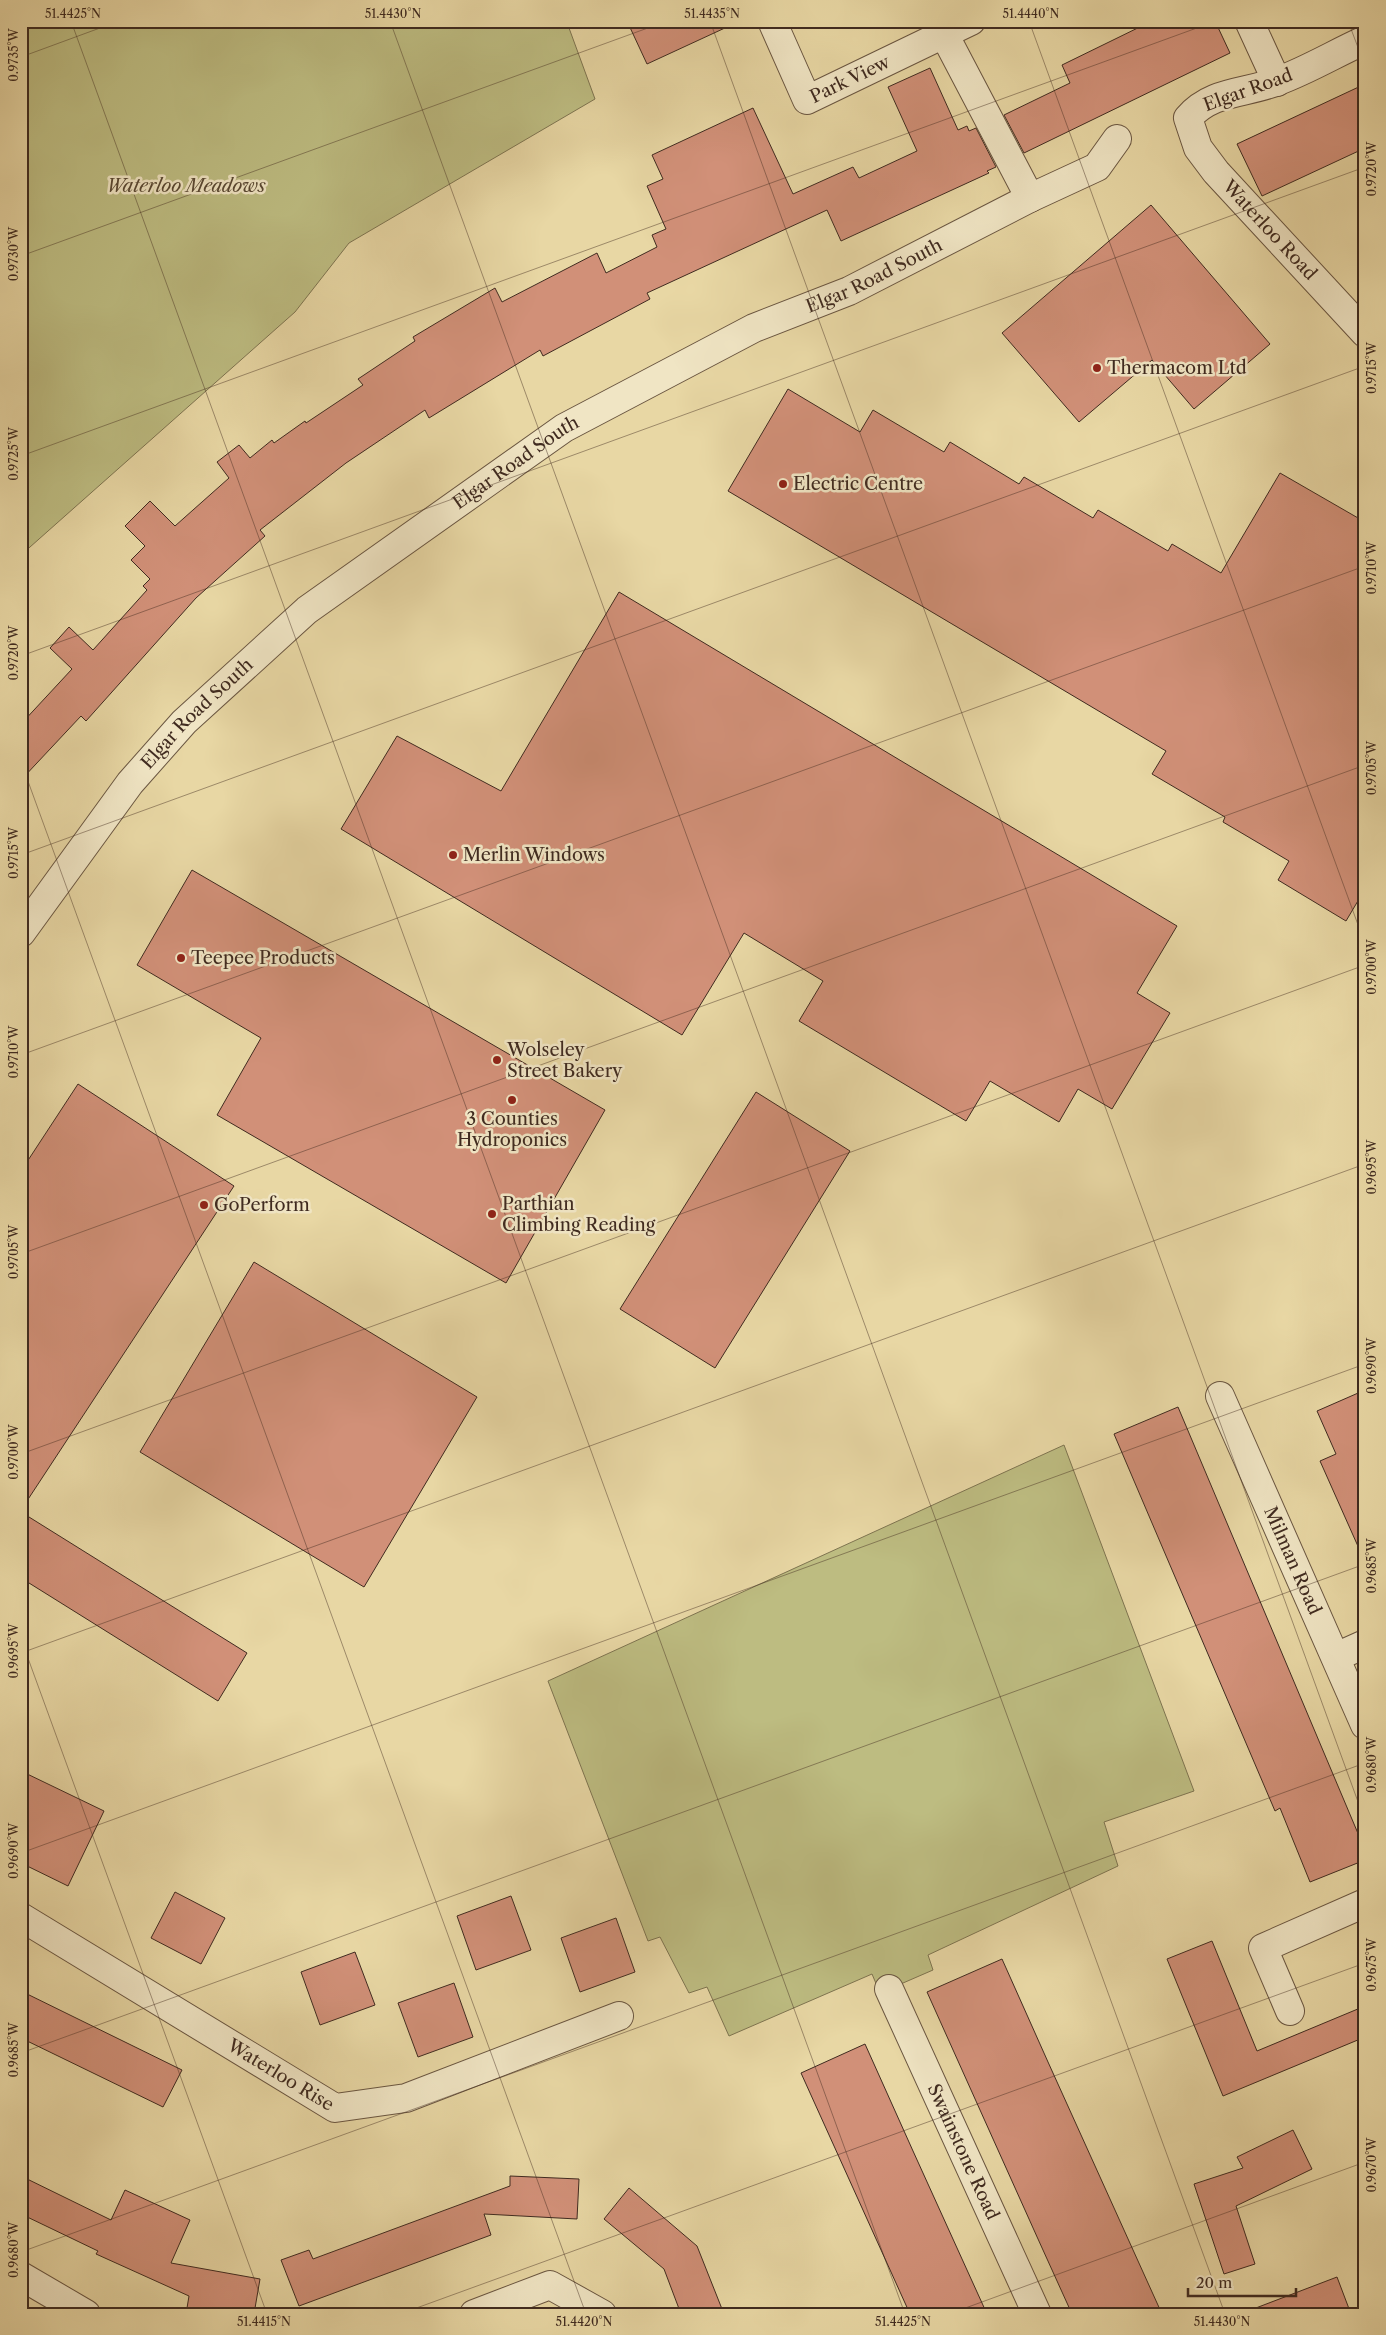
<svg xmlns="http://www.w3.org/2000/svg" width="1386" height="2335" viewBox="0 0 1386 2335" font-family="'Libre Caslon Text',serif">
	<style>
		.green { fill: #bdbc81; stroke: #7e7450 }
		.building { fill: #d19078; stroke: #402b20 }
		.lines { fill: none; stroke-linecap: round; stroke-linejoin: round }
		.minor-casing { stroke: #6a5641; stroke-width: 30 }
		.minor { stroke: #f0e5c4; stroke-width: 28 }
		.ticks { fill: none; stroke: #402b20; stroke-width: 1; stroke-opacity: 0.45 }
		.poi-dot { fill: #8f2418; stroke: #f0e5c4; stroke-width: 2 }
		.labels { text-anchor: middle; stroke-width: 5; stroke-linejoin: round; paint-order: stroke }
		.street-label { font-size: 18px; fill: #402b20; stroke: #f0e5c4 }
		.park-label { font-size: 18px; font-style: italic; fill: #594833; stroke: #f0e5c4 }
		.poi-label { font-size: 18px; fill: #402b20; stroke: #f0e5c4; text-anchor: start }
		.neatline { fill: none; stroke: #402b20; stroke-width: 2 }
		.ticks-label { font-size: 12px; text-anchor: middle; fill: #402b20 }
	</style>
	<rect width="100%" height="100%" fill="#e8d7a4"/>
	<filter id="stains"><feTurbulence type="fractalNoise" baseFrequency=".004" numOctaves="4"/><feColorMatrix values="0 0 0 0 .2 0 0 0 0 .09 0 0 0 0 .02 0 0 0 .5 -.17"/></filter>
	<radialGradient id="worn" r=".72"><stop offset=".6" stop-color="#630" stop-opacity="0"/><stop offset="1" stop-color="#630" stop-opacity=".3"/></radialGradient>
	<path class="green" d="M 21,21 L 584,21 L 569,28 L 595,99 L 349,243 L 295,312 L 21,555 Z
		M 1064,1445 L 1194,1791 L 1104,1822 L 1118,1866 L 928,1955 L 933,1970 L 880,1993 L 872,1974 L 729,2036 L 707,1987 L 689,1993 L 660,1937 L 648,1941 L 548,1681 Z"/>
	<path class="building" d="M 627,21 L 740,21 L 647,64 Z
		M 1152,21 L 1215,21 L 1230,53 L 1024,153 L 1004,115 L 1070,83 L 1062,65 Z
		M 930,68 L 958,130 L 967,126 L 969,131 L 976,128 L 996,167 L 987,171 L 989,173 L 841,241 L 827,210 L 647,293 L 650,299 L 543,356 L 540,350 L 429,418 L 425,410 L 346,463 L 260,530 L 265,536 L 196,598 L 86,721 L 81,716 L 21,780 L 21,724 L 72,669 L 50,648 L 69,627 L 93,650 L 147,590 L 143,586 L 150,579 L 131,560 L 145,546 L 125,526 L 150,501 L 175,526 L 229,478 L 217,462 L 239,445 L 250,458 L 272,440 L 274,443 L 305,421 L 306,423 L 363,385 L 358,379 L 415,341 L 413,337 L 495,288 L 502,302 L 597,253 L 606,273 L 657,247 L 652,235 L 666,229 L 647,186 L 663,179 L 652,155 L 753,108 L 793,194 L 853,167 L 859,178 L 917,151 L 888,87 Z
		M 1365,84 L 1365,148 L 1262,196 L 1237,144 Z
		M 1151,205 L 1270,344 L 1194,409 L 1152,360 L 1079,422 L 1002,333 Z
		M 788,389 L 860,432 L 873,410 L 944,452 L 950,442 L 1019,484 L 1024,477 L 1093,518 L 1098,510 L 1168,551 L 1172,544 L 1221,573 L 1280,473 L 1365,522 L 1365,889 L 1346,921 L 1278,880 L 1289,861 L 1223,822 L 1225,817 L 1152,774 L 1166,751 L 728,491 Z
		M 619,592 L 1177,926 L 1137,993 L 1170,1013 L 1112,1109 L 1078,1089 L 1059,1122 L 990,1081 L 966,1121 L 799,1021 L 823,981 L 744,933 L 682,1035 L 341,829 L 397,736 L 501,791 Z
		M 192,870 L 605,1110 L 506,1283 L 217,1115 L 261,1038 L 137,965 Z
		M 78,1084 L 234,1186 L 21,1510 L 21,1171 Z
		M 756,1092 L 850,1151 L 715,1368 L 620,1309 Z
		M 254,1262 L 477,1397 L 364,1587 L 140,1452 Z
		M 1365,1390 L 1365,1562 L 1320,1461 L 1336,1454 L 1317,1411 Z
		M 1178,1407 L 1365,1850 L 1365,1860 L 1310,1882 L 1280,1808 L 1275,1811 L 1114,1434 Z
		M 21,1512 L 247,1653 L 218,1701 L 21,1578 Z
		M 21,1771 L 104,1811 L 68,1886 L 21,1863 Z
		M 175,1892 L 225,1918 L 201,1964 L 151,1938 Z
		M 511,1896 L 531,1950 L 476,1970 L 457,1916 Z
		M 616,1918 L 635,1972 L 580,1992 L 561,1938 Z
		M 1212,1941 L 1257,2051 L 1365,2006 L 1365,2037 L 1223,2096 L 1167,1959 Z
		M 355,1952 L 375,2005 L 320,2025 L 301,1972 Z
		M 1002,1959 L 1048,2062 L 1162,2314 L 1072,2314 L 1038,2239 L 927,1992 Z
		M 454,1983 L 473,2037 L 418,2057 L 398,2003 Z
		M 21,1991 L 182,2070 L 163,2107 L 21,2038 Z
		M 865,2044 L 913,2151 L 987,2314 L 910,2314 L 801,2073 Z
		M 1293,2130 L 1312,2169 L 1236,2206 L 1255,2264 L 1224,2274 L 1194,2184 L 1243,2168 L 1237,2157 Z
		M 21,2176 L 111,2220 L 125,2190 L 190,2220 L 171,2263 L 260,2279 L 254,2314 L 186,2314 L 189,2296 L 96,2254 L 98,2251 L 21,2214 Z
		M 510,2176 L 579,2179 L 577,2219 L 484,2214 L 491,2235 L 299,2306 L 281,2260 L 309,2250 L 313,2259 L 510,2186 Z
		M 629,2188 L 697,2246 L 724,2314 L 681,2314 L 664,2269 L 604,2219 Z
		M 1337,2277 L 1351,2314 L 1248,2314 L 1248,2311 Z"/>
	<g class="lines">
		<g class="minor-casing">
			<g id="minor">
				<path id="s1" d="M 772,21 L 807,100 L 971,21"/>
				<path d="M 1249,21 L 1277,82"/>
				<path d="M 944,34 L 1030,198"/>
				<path id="s2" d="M 1365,40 C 1336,53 1308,70 1278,81 C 1246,94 1212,90 1188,118 L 1198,148 L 1216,172 L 1365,333"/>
				<path id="s3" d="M 21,933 L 130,783 L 184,722 L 307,610 L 564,428 L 754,328 L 849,291 L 1030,198 L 1097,167 L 1117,139"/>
				<path id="s4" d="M 1220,1396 L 1365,1725"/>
				<path d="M 1336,1657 L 1365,1644"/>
				<path id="s5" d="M 21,1917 L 335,2108 L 406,2098 L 619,2016"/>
				<path id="s6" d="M 889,1989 L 1037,2314"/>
				<path d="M 1290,2011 L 1263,1948 L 1365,1903"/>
				<path d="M 21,2276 L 86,2314"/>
				<path d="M 474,2314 L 550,2285 L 602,2314"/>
			</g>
		</g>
		<use href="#minor" class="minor"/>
	</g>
	<path class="ticks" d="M 71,21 L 905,2314M 390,21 L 1225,2314M 710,21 L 1365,1821M 1029,21 L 1365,944M 1348,21 L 1365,66M 21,57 L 119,21M 21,256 L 667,21M 21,456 L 1216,21M 21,656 L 1365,167M 21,762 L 586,2314M 21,855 L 1365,366M 21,1055 L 1365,566M 21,1254 L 1365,765M 21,1454 L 1365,965M 21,1639 L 267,2314M 21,1653 L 1365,1164M 21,1853 L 1365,1364M 21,2053 L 1365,1564M 21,2252 L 1365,1763M 400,2314 L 1365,1963M 949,2314 L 1365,2162"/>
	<g class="poi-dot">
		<circle cx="1097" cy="368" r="5"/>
		<circle cx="783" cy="484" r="5"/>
		<circle cx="453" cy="855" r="5"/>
		<circle cx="181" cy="958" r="5"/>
		<circle cx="497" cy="1060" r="5"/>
		<circle cx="512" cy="1100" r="5"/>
		<circle cx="204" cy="1205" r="5"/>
		<circle cx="492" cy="1214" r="5"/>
	</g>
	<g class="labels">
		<g class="street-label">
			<text dy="6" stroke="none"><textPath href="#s1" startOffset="134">Park View</textPath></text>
			<text transform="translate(1248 90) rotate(-20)" y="6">Elgar Road</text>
			<text dy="6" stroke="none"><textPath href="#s2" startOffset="336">Waterloo Road</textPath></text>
			<text dy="6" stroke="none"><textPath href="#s3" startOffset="1094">Elgar Road South</textPath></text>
			<text dy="6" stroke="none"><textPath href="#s3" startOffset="689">Elgar Road South</textPath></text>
			<text dy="6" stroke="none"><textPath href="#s3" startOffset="282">Elgar Road South</textPath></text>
			<text dy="6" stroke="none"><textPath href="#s4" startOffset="180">Milman Road</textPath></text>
			<text dy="6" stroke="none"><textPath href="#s5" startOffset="304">Waterloo Rise</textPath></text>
			<text dy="6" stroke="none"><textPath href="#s6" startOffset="179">Swainstone Road</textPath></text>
		</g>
		<g class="park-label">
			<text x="186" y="192">Waterloo Meadows</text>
		</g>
		<g class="poi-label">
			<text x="1107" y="374">Thermacom Ltd</text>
			<text x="793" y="490">Electric Centre</text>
			<text x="463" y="861">Merlin Windows</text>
			<text x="191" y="964">Teepee Products</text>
			<text x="507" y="1056">Wolseley<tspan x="507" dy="21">Street Bakery</tspan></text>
			<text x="512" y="1125" text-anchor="middle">3 Counties<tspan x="512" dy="21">Hydroponics</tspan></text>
			<text x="502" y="1210">Parthian<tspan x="502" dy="21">Climbing Reading</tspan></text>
			<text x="214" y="1211">GoPerform</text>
		</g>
	</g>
	<rect width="1386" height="2335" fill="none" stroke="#e8d7a4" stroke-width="55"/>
	<path d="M1188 2288v8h108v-8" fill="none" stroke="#402b20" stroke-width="2.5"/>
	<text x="1196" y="2288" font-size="15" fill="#402b20" stroke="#f0e5c4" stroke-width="4" paint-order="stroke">20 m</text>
	<rect x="28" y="28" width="1330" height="2280" class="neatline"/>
	<g class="ticks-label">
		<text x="73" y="18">51.4425°N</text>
		<text x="393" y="18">51.4430°N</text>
		<text x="712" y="18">51.4435°N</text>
		<text x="1031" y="18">51.4440°N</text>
		<text transform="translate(14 55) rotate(-90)" y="4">0.9735°W</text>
		<text transform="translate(1372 169) rotate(-90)" y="4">0.9720°W</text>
		<text transform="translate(14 254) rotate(-90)" y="4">0.9730°W</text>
		<text transform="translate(1372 368) rotate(-90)" y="4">0.9715°W</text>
		<text transform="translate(14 454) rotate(-90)" y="4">0.9725°W</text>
		<text transform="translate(1372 568) rotate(-90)" y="4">0.9710°W</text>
		<text transform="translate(14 653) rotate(-90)" y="4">0.9720°W</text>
		<text transform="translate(1372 768) rotate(-90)" y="4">0.9705°W</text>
		<text transform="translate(14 853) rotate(-90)" y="4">0.9715°W</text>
		<text transform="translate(1372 967) rotate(-90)" y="4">0.9700°W</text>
		<text transform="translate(14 1052) rotate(-90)" y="4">0.9710°W</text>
		<text transform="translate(1372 1167) rotate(-90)" y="4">0.9695°W</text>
		<text transform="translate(14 1252) rotate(-90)" y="4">0.9705°W</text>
		<text transform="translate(1372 1366) rotate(-90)" y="4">0.9690°W</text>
		<text transform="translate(14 1452) rotate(-90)" y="4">0.9700°W</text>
		<text transform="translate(1372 1566) rotate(-90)" y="4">0.9685°W</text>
		<text transform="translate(14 1651) rotate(-90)" y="4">0.9695°W</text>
		<text transform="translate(1372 1765) rotate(-90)" y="4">0.9680°W</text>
		<text transform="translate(14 1851) rotate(-90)" y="4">0.9690°W</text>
		<text transform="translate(1372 1965) rotate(-90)" y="4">0.9675°W</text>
		<text transform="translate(14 2050) rotate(-90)" y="4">0.9685°W</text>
		<text transform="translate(1372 2165) rotate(-90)" y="4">0.9670°W</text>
		<text transform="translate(14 2250) rotate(-90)" y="4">0.9680°W</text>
		<text x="264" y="2326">51.4415°N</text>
		<text x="584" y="2326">51.4420°N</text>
		<text x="903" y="2326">51.4425°N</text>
		<text x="1222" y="2326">51.4430°N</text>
	</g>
	<rect width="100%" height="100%" filter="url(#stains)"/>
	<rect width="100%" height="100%" fill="url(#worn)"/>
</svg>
